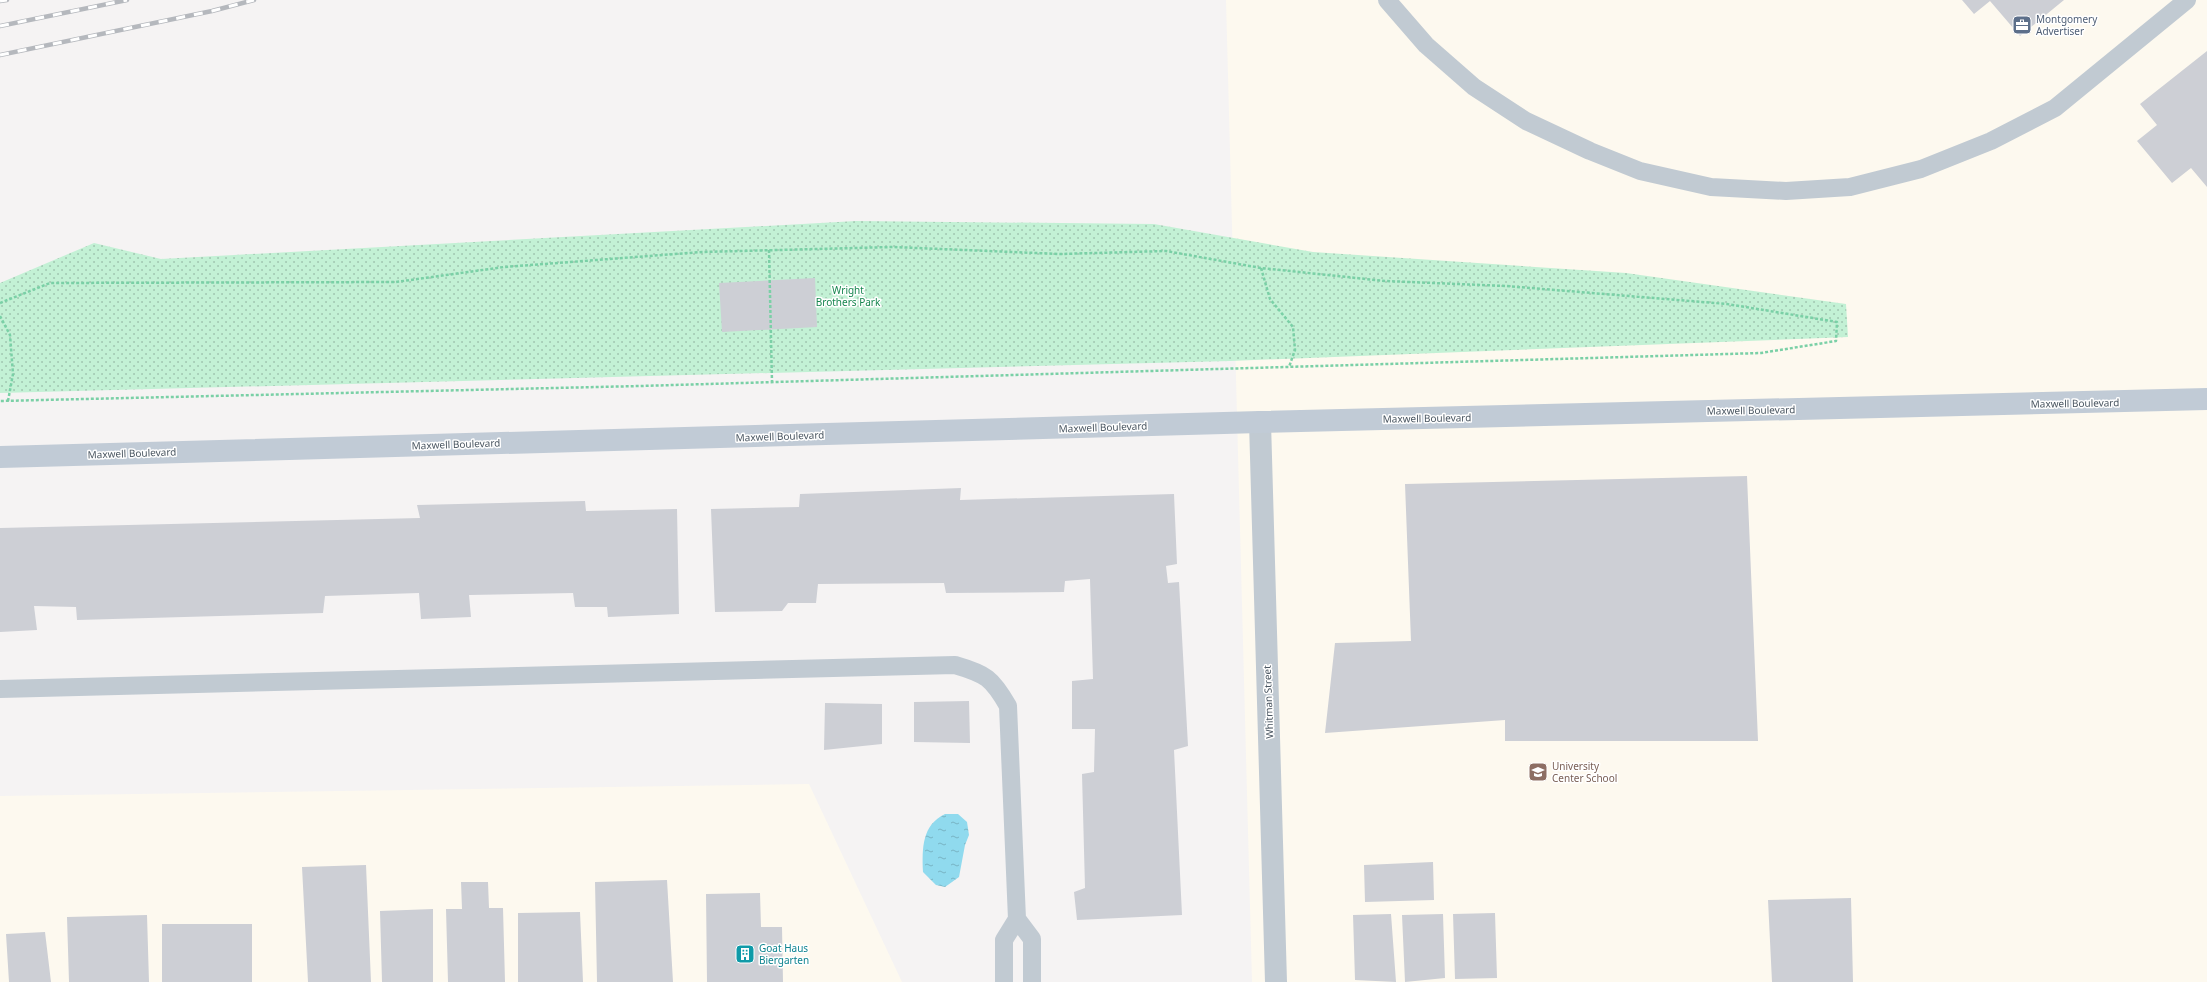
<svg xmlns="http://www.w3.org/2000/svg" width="2207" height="982" viewBox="0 0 2207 982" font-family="'Noto Sans',sans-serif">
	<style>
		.commercial { fill: #fdf9ef }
		.park { fill: url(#park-dots) }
		.water { fill: url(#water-ripples) }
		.building { fill: #cdcfd5 }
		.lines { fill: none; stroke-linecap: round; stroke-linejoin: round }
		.path { stroke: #7ad0a6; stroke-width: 2.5; stroke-dasharray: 3 2; stroke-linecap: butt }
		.lane { stroke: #c1cad2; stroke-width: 18 }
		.street { stroke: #c1cad2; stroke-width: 22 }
		.secondary { stroke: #c1cbd6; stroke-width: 22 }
		.rail-casing { stroke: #b5b8bd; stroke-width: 4.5 }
		.rail { stroke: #fff; stroke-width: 3; stroke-dasharray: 9; stroke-linecap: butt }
		.labels { text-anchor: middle; stroke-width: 3; stroke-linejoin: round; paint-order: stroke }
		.service-label { font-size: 10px; fill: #4e5e75; stroke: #fff; text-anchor: start }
		.park-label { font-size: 10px; fill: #17864f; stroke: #fff }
		.street-label { font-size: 10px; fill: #4a5661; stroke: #fff }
		.education-label { font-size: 10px; fill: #785e54; stroke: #fff; text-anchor: start }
		.culture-label { font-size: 10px; fill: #0d838f; stroke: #fff; text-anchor: start }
	</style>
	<defs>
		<pattern id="park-dots" width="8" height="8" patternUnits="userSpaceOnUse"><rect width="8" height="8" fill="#c3f1d5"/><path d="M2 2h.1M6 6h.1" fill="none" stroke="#a0c6b0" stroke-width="1.8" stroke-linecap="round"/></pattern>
		<pattern id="water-ripples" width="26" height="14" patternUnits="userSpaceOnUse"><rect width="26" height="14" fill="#90daee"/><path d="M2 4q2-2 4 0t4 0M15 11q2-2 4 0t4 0" fill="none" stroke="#78b4c4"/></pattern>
	</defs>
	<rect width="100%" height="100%" fill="#f5f3f3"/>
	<path class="commercial" d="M 1226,0 L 2207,0 L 2207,982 L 1252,982 Z
		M 809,784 L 902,982 L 0,982 L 0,796 Z"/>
	<path class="park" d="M 856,221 L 1154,224 L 1313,252 L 1626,273 L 1846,304 L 1848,337 L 1230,361 L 0,393 L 0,283 L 94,243 L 161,259 Z"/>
	<path class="water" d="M 945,814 L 958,814 L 967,822 L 969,835 L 965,845 L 959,877 L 945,887 L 936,885 L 923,872 C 922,848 922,825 945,814 Z"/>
	<path class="building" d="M 1962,0 L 2064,0 L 2020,36 L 1990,1 L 1974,14 Z
		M 2207,51 L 2207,187 L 2191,168 L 2172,183 L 2137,141 L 2157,125 L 2140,104 Z
		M 815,278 L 817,327 L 722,332 L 719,283 Z
		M 1747,476 L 1758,741 L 1505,741 L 1505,720 L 1325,733 L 1335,643 L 1411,641 L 1405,484 Z
		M 961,488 L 960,500 L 1174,494 L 1177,564 L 1166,566 L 1168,583 L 1179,582 L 1188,746 L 1174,750 L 1182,915 L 1077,920 L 1074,892 L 1085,888 L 1082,774 L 1094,772 L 1095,729 L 1072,729 L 1072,681 L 1093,679 L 1090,579 L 1065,581 L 1064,592 L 946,593 L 944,583 L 818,584 L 816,603 L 788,603 L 782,611 L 715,612 L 711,509 L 799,507 L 800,494 Z
		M 585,501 L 586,511 L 677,509 L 679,614 L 608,617 L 607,607 L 575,607 L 573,593 L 469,595 L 471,617 L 421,619 L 419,593 L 325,596 L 323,613 L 77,620 L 76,607 L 34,606 L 37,630 L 0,632 L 0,528 L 420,518 L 417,505 Z
		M 969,701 L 970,743 L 914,742 L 914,702 Z
		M 825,703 L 882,704 L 882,744 L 824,750 Z
		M 1433,862 L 1434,900 L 1365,902 L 1364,865 Z
		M 366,865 L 371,982 L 308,982 L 302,867 Z
		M 667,880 L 673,982 L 597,982 L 595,882 Z
		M 461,882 L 488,882 L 489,908 L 503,908 L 505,982 L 448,982 L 446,909 L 462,909 Z
		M 760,893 L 761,927 L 782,927 L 783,982 L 707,982 L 706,894 Z
		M 1851,898 L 1853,982 L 1772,982 L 1768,900 Z
		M 433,909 L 433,982 L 382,982 L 380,911 Z
		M 580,912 L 583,982 L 518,982 L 518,913 Z
		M 1495,913 L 1497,978 L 1455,979 L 1453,914 Z
		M 1391,914 L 1396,982 L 1355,980 L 1353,915 Z
		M 1443,914 L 1445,978 L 1405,982 L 1402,915 Z
		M 147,915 L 149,982 L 69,982 L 67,917 Z
		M 162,924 L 252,924 L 252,982 L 162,982 Z
		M 45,932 L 51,982 L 9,982 L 6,934 Z"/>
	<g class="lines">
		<path class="path" d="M 769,250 L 772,382
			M 1261,268 L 1270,299 L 1293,327 L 1295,350 L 1289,367
			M 0,303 L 50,283 L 396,282 L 504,267 L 702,252 L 893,247 L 1060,254 L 1166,251 L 1261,268 L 1385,281 L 1506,286 L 1727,304 L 1837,322 L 1836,341 L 1761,353 L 640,386 L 0,401
			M 0,316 L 10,335 L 13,374 L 8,401"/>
		<path class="lane" d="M 1387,0 L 1426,45 L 1474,87 L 1526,121 L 1590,151 L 1640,171 L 1711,187 L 1786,191 L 1850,187 L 1921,169 L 1991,141 L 2055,108 L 2187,0
			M 0,689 L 955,665 C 986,674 992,678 1008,706 L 1017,919
			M 1004,982 L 1004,940 L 1017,919 L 1032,939 L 1032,982"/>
		<path class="street" d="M 1260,422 L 1276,982"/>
		<path class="secondary" d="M 0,457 L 1260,422 L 2207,399"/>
		<g class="rail-casing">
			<path id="rail" d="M 0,1 L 7,0
				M 0,26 L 127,0
				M 0,55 L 212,11 L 254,0"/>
		</g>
		<use href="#rail" class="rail"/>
	</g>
	<defs>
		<g id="office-square" transform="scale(1)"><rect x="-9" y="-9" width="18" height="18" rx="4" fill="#5c6f8a" stroke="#fff"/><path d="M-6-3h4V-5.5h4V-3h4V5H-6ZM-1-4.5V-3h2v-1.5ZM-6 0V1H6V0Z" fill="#fff"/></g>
		<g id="school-square" transform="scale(1)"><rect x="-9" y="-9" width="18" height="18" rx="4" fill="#8d6e63" stroke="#fff"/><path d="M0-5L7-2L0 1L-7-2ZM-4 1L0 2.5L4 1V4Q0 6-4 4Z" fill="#fff"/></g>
		<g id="building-square" transform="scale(1)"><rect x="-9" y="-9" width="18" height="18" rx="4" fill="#0f9aa8" stroke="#fff"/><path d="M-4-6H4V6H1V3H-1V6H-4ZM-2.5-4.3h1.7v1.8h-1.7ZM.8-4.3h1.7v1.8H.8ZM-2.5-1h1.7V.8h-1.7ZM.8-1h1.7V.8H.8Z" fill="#fff"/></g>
	</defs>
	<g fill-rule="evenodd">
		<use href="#office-square" x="2022" y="25"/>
		<use href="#school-square" x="1538" y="772"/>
		<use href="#building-square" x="745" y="954"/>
	</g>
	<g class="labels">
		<g class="service-label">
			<text x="2036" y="23">Montgomery<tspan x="2036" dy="12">Advertiser</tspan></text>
		</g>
		<g class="park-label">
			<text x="848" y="294">Wright<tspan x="848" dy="12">Brothers Park</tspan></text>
		</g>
		<g class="street-label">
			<text transform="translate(2075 403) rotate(-1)" y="4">Maxwell Boulevard</text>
			<text transform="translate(1751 410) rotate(-1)" y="4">Maxwell Boulevard</text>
			<text transform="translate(1427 418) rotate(-1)" y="4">Maxwell Boulevard</text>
			<text transform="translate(1103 427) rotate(-2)" y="4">Maxwell Boulevard</text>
			<text transform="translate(780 436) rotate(-2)" y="4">Maxwell Boulevard</text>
			<text transform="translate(456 444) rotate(-2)" y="4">Maxwell Boulevard</text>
			<text transform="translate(132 453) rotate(-2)" y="4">Maxwell Boulevard</text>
			<text transform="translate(1268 702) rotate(-92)" y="4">Whitman Street</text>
		</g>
		<g class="education-label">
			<text x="1552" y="770">University<tspan x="1552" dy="12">Center School</tspan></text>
		</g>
		<g class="culture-label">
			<text x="759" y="952">Goat Haus<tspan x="759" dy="12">Biergarten</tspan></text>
		</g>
	</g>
</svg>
